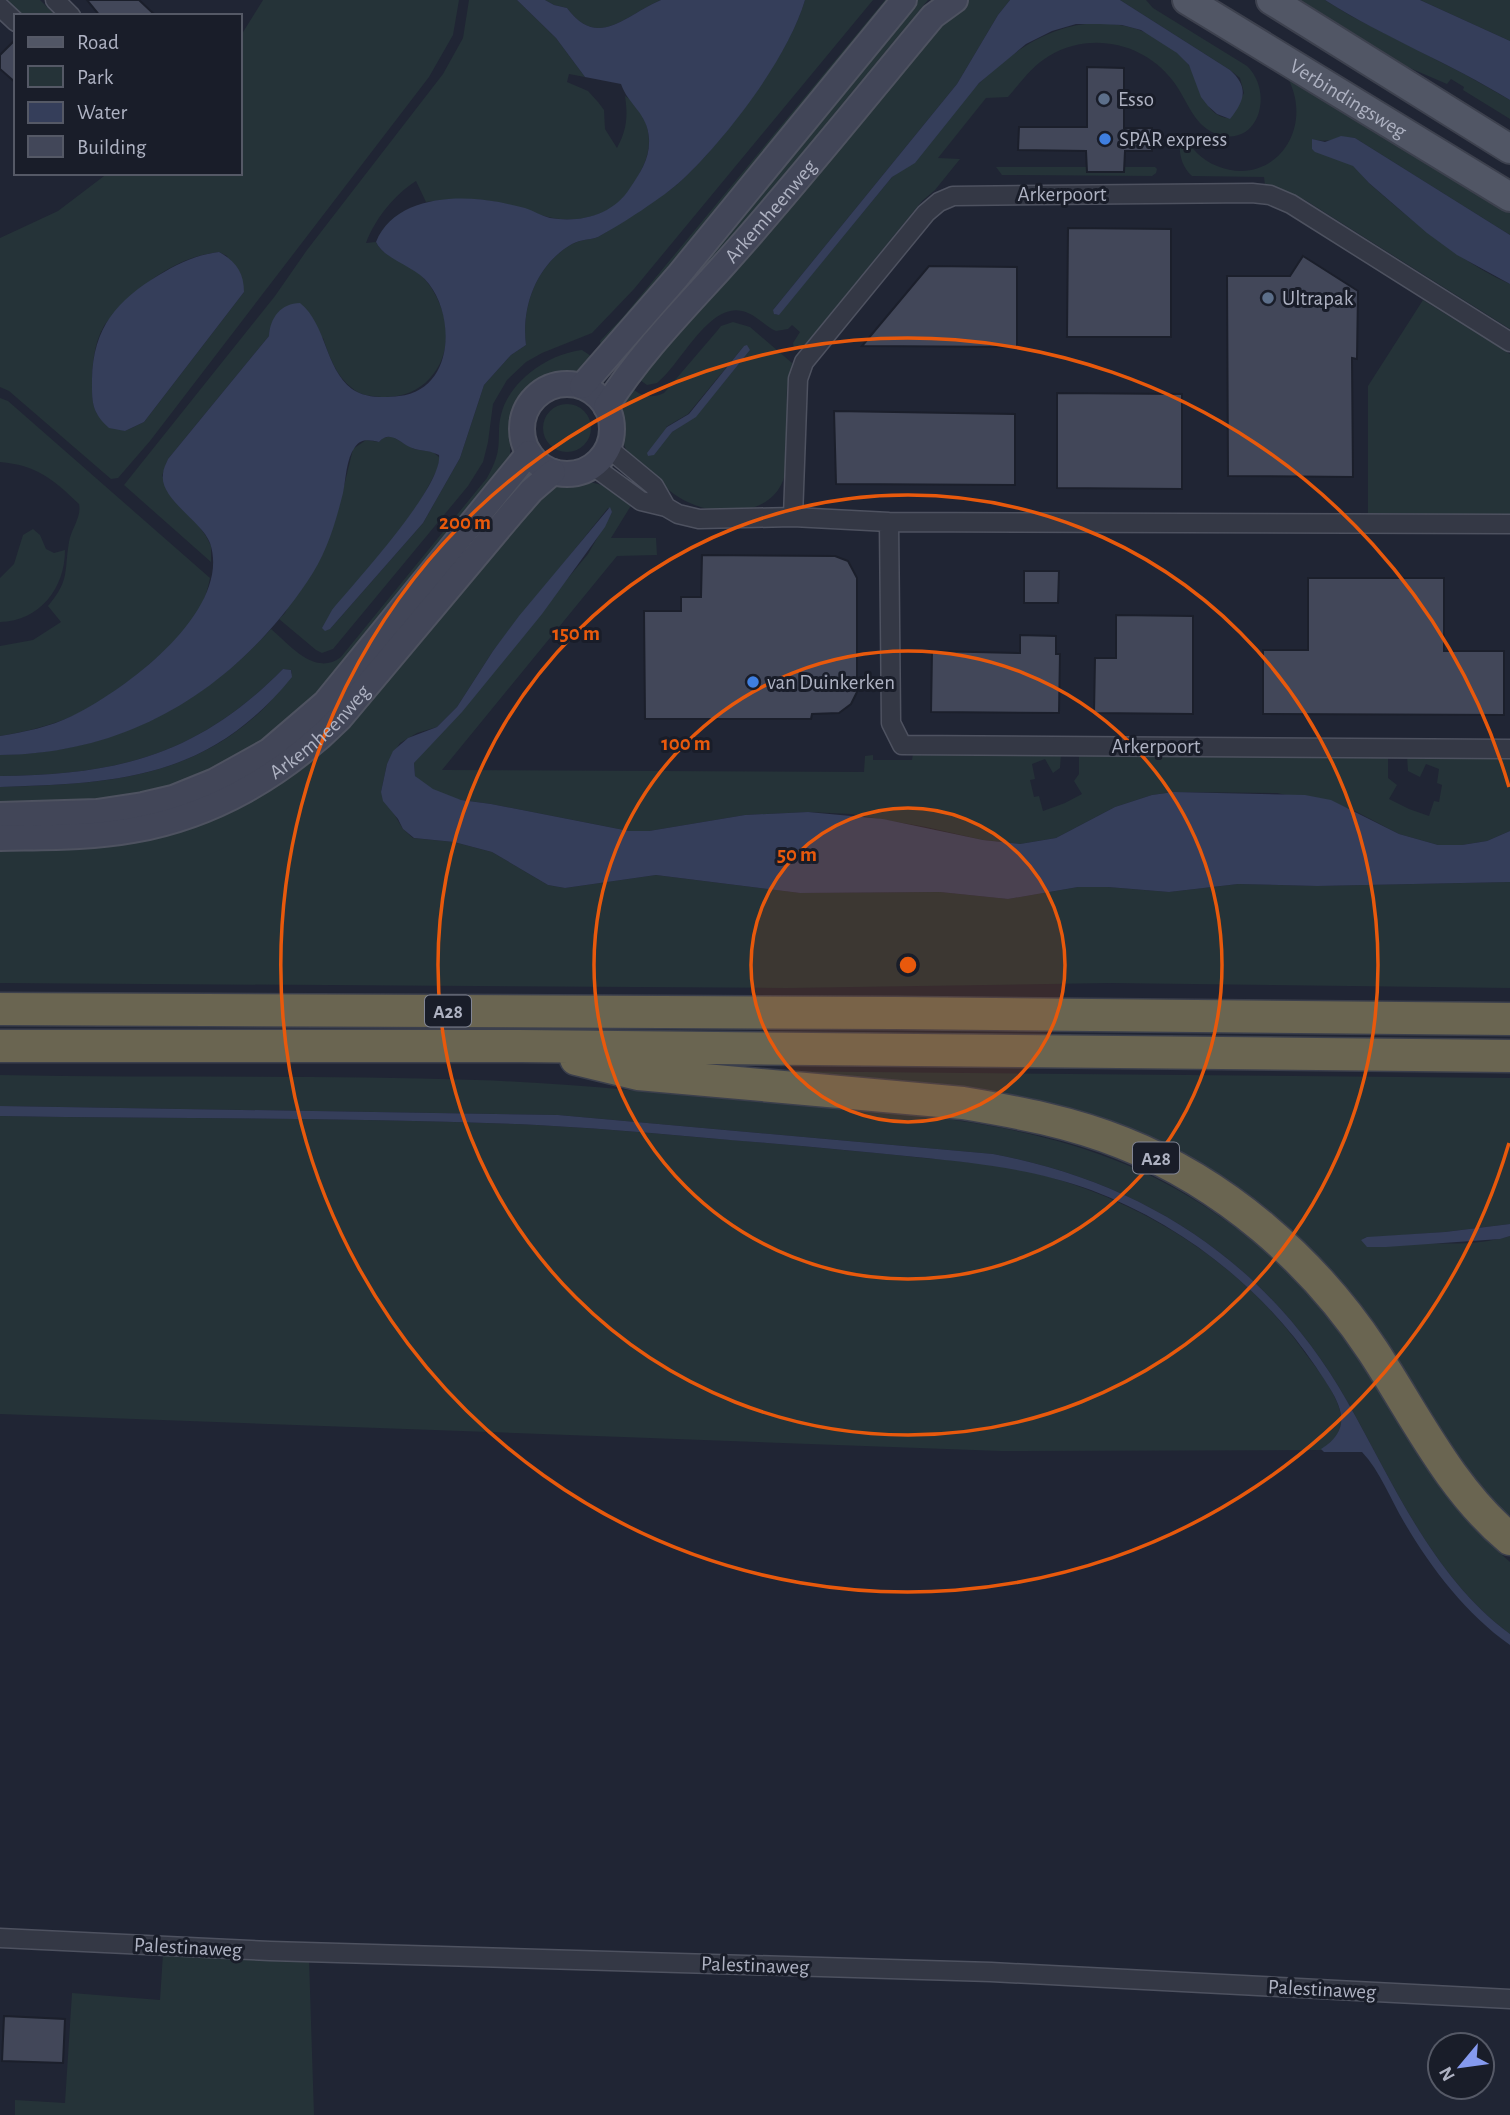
<svg xmlns="http://www.w3.org/2000/svg" width="1510" height="2115" viewBox="0 0 1510 2115" font-family="'Alegreya Sans',sans-serif">
	<style>
		.green { fill: #253338; fill-rule: evenodd }
		.water { fill: #353e5a }
		.building { fill: #424759; stroke: #1b1f2b; stroke-width: 2 }
		.lines { fill: none; stroke-linecap: round; stroke-linejoin: round }
		.street-casing { stroke: #4e5260; stroke-width: 21 }
		.secondary-casing { stroke: #4e5260; stroke-width: 28 }
		.primary-casing { stroke: #3d414e; stroke-width: 32 }
		.highway-casing { stroke: #3b3f4c; stroke-width: 35 }
		.street { stroke: #343845; stroke-width: 18 }
		.secondary { stroke: #424658; stroke-width: 24 }
		.primary { stroke: #515665; stroke-width: 28 }
		.highway { stroke: #6a6551; stroke-width: 32 }
		.ring { fill: none; stroke: #e8590c; stroke-width: 3.5 }
		.service-dot { fill: #5c6f8a; stroke: #191d29; stroke-width: 2.5 }
		.shop-dot { fill: #3f7fe0; stroke: #191d29; stroke-width: 2.5 }
		.labels { text-anchor: middle; stroke-width: 6; stroke-linejoin: round; paint-order: stroke }
		.shield { fill: #191d29; stroke: #818594; stroke-width: 2 }
		.shield-label { font-size: 19px; font-weight: bold; fill: #aeb2c2 }
		.poi-label { font-size: 21px; fill: #aeb2c2; stroke: #191d29; text-anchor: start }
		.street-label { font-size: 21px; fill: #aeb2c2; stroke: #191d29 }
		.centre { fill: #e8590c; stroke: #191d29; stroke-width: 3.5 }
		.ring-label { font-size: 21px; text-anchor: middle; font-weight: bold; fill: #e8590c; stroke: #191d29; stroke-width: 6; stroke-linejoin: round; paint-order: stroke }
	</style>
	<rect width="100%" height="100%" fill="#202534"/>
	<path class="green" d="M 6,0 L 40,0 L 56,16 L 23,16 Z
		M 263,0 L 459,0 L 453,35 L 429,77 L 150,441 L 118,478 L 111,479 L 9,391 L 0,387 L 0,238 L 58,211 L 108,173 L 240,173 L 240,37 ZM 219,252 L 227,256 L 244,292 L 144,422 L 125,431 C 97,420 92,415 92,384 C 92,367 94,342 104,326 C 107,321 114,315 118,310 C 146,281 177,257 219,252 Z
		M 469,0 L 517,0 L 556,38 L 585,77 L 569,74 L 567,82 L 588,91 L 598,102 L 604,110 L 605,129 L 617,148 C 627,130 628,116 625,96 C 640,105 649,124 649,141 C 649,158 641,172 632,186 C 628,192 625,199 619,203 C 600,218 571,223 548,217 C 530,213 514,205 496,202 C 473,198 449,199 426,202 L 416,181 C 394,195 375,219 366,243 L 376,242 C 382,255 397,259 409,266 C 427,277 437,294 443,313 C 456,356 429,399 382,397 C 371,396 361,396 352,388 C 336,376 329,356 323,338 L 270,329 L 269,336 L 168,459 L 162,476 L 206,536 L 211,546 L 211,562 L 124,485 L 275,296 L 307,250 L 443,74 L 463,38 Z
		M 545,0 L 661,0 C 625,15 598,50 567,8 L 554,5 Z
		M 805,0 L 873,0 L 634,289 L 592,333 L 542,353 L 526,362 L 507,380 L 493,404 L 488,442 L 483,462 L 468,486 L 333,649 L 322,653 L 316,650 L 279,619 L 285,613 L 343,490 L 353,449 L 366,440 L 379,442 L 383,438 L 391,436 L 414,449 L 433,452 L 440,458 L 437,470 L 420,502 L 330,629 L 423,523 L 460,458 L 484,385 L 511,355 L 526,345 C 521,306 537,264 572,244 C 581,239 590,240 598,237 C 610,230 622,221 634,213 C 650,203 668,193 682,180 C 724,141 789,55 805,0 Z
		M 885,0 L 896,0 L 601,348 L 600,341 L 623,317 Z
		M 912,0 L 928,0 L 625,368 L 615,360 Z
		M 963,0 L 1010,0 L 998,15 L 957,84 L 773,310 L 776,315 L 779,314 L 892,177 L 901,170 C 961,104 1030,0 1133,28 C 1152,33 1179,50 1190,67 C 1201,85 1204,118 1230,118 L 1244,93 L 1240,78 L 1230,70 L 1120,0 L 1146,0 L 1153,8 L 1247,66 C 1274,92 1259,146 1220,135 C 1193,128 1188,100 1173,81 C 1144,43 1091,31 1049,56 C 1032,66 1021,82 1008,97 L 986,98 L 938,158 L 960,159 L 935,190 L 922,201 L 802,349 L 794,348 L 793,343 L 800,332 L 792,325 L 788,329 L 776,331 C 766,327 758,317 748,313 C 711,296 682,364 657,383 L 647,385 L 634,376 Z
		M 1292,0 L 1325,0 L 1351,16 L 1466,75 L 1510,100 L 1510,119 L 1463,90 L 1464,87 L 1451,79 L 1447,84 L 1384,57 Z
		M 1420,0 L 1510,0 L 1510,41 Z
		M 1286,75 L 1510,210 L 1510,235 L 1355,138 C 1340,136 1327,144 1312,139 L 1312,149 C 1324,156 1339,158 1352,165 C 1359,170 1364,178 1370,184 C 1411,220 1460,262 1510,284 L 1510,329 L 1305,200 L 1286,191 L 1265,185 L 1264,177 L 1192,176 C 1180,165 1178,150 1181,134 C 1191,147 1201,160 1217,166 C 1274,189 1317,127 1286,75 Z
		M 996,167 L 1087,167 L 1087,172 L 1124,172 L 1124,167 L 1155,167 L 1157,169 L 1156,173 L 1152,176 L 1002,175 Z
		M 1423,300 L 1510,354 L 1510,515 L 1368,513 L 1368,386 Z
		M 733,322 L 750,327 L 792,363 C 792,372 788,380 787,389 C 785,417 794,461 781,485 C 765,516 718,516 690,503 C 675,497 663,485 651,475 C 643,468 633,462 628,453 C 617,435 619,403 628,385 C 639,395 649,400 664,393 L 717,331 L 721,326 ZM 744,346 L 750,350 L 696,416 L 672,432 L 666,427 L 688,414 Z
		M 582,350 L 597,360 L 582,370 L 548,375 L 526,389 L 518,400 L 511,416 L 510,459 L 321,699 L 241,761 L 142,799 L 0,809 L 0,787 C 97,784 187,781 261,711 C 273,700 282,685 292,673 L 291,670 L 283,669 C 198,755 118,775 0,776 L 0,755 C 107,754 200,708 271,629 C 290,645 315,677 341,657 L 487,478 C 490,472 494,465 496,458 C 501,444 497,429 501,415 C 509,381 548,354 582,350 Z
		M 0,398 L 8,401 L 210,578 C 208,588 205,599 200,608 C 179,646 108,702 68,718 C 46,727 23,732 0,736 L 0,646 L 33,640 L 61,622 L 48,606 C 70,580 64,572 69,542 C 71,529 82,517 79,504 C 53,479 36,465 0,462 Z
		M543 428a24 24 0 1 1 48 0a24 24 0 1 1-48 0Z
		M 590,482 L 606,486 L 632,504 L 611,538 L 656,538 L 657,555 L 617,556 L 442,770 L 864,772 L 865,756 L 873,755 L 873,760 L 912,760 L 913,753 L 1061,754 L 1060,768 L 1053,773 L 1045,759 L 1032,764 L 1035,779 L 1030,780 L 1034,797 L 1039,796 L 1043,811 L 1065,803 L 1082,794 L 1074,781 L 1079,774 L 1079,754 L 1388,755 L 1388,778 L 1397,785 L 1389,799 L 1409,809 L 1429,816 L 1434,801 L 1439,802 L 1442,785 L 1437,783 L 1439,769 L 1426,764 L 1420,777 L 1408,771 L 1407,756 L 1510,757 L 1510,831 L 1487,841 L 1462,845 L 1438,845 L 1399,834 L 1351,809 L 1277,793 L 1174,792 L 1152,795 L 1115,807 L 1056,838 L 1020,844 L 983,840 L 926,827 L 851,814 L 808,812 L 745,815 L 649,831 L 629,831 L 491,804 L 461,800 L 445,796 L 423,784 L 415,776 L 414,763 L 588,554 L 612,512 L 608,508 L 493,651 L 457,707 L 437,727 L 417,733 L 400,743 L 387,764 L 381,792 L 403,829 L 413,838 L 454,842 L 492,852 L 548,885 L 565,888 L 656,875 L 800,893 L 940,892 L 1008,899 L 1078,887 L 1108,887 L 1169,892 L 1238,884 L 1317,886 L 1510,882 L 1510,988 L 1110,983 L 786,988 L 0,983 L 0,845 L 167,829 L 549,487 Z
		M 33,529 L 40,535 L 46,549 L 54,553 L 65,550 C 65,588 40,621 0,622 L 0,578 L 14,564 L 23,535 Z
		M 754,1071 L 1510,1078 L 1510,1224 L 1445,1232 L 1363,1238 C 1411,1241 1463,1250 1510,1236 L 1510,1529 L 1503,1523 L 1377,1342 L 1189,1166 Z
		M 0,1075 C 159,1078 318,1075 477,1080 C 568,1083 659,1093 749,1101 C 920,1116 1085,1116 1229,1223 C 1279,1259 1323,1307 1357,1358 C 1407,1432 1441,1503 1510,1562 L 1510,1634 C 1432,1576 1394,1484 1347,1401 C 1269,1264 1147,1183 993,1154 L 558,1115 L 0,1106 Z
		M 0,1116 C 179,1119 358,1117 537,1125 C 614,1129 691,1137 768,1143 C 820,1148 872,1152 924,1158 C 971,1162 1018,1166 1063,1181 C 1157,1211 1245,1269 1303,1350 C 1316,1368 1348,1405 1340,1428 C 1337,1438 1328,1444 1322,1450 L 1001,1451 L 0,1414 Z
		M 163,1954 L 309,1959 L 314,2115 L 15,2115 L 15,2100 L 65,2103 L 72,1993 L 160,2000 Z"/>
	<path class="water" d="M 517,0 L 545,0 L 554,5 L 567,8 C 598,50 625,15 661,0 L 805,0 C 788,58 726,139 682,180 C 664,197 620,225 598,237 C 590,240 581,239 572,244 C 537,264 521,306 526,345 L 511,355 L 484,385 L 460,458 L 423,523 L 330,629 L 325,631 L 322,628 L 332,610 C 355,582 443,487 439,455 C 431,451 424,451 415,449 C 402,446 391,428 379,442 C 370,440 361,438 355,447 C 346,459 346,479 343,493 C 335,525 326,555 307,582 C 235,688 131,754 0,755 L 0,736 C 24,732 50,727 72,716 C 124,691 233,611 210,543 C 202,521 159,499 163,474 C 163,469 166,464 168,459 L 269,336 C 270,318 281,303 300,303 C 327,325 324,367 352,389 C 364,398 384,398 399,396 C 453,390 456,319 429,284 C 416,266 384,260 376,242 C 394,196 458,194 499,202 C 508,204 517,206 525,208 C 534,211 542,216 550,218 C 581,223 613,215 630,188 C 640,173 650,159 649,139 C 648,113 628,105 621,84 L 585,77 L 556,38 Z
		M 1010,0 L 1120,0 L 1230,70 C 1249,87 1245,100 1230,119 L 1217,114 L 1208,106 L 1201,97 L 1189,65 L 1177,53 L 1141,30 L 1122,25 L 1099,24 L 1076,24 L 1052,31 L 1026,44 L 979,83 L 915,163 L 892,177 L 779,315 L 774,314 L 773,310 L 957,84 L 998,15 Z
		M 1325,0 L 1420,0 L 1510,41 L 1510,100 C 1450,63 1385,38 1325,0 Z
		M 1341,136 L 1355,138 L 1510,235 L 1510,284 L 1457,255 L 1427,233 L 1369,183 L 1353,166 L 1315,152 L 1312,149 L 1312,139 L 1325,142 Z
		M 219,252 C 236,261 244,273 244,292 L 144,422 L 125,431 L 109,428 C 91,412 92,401 92,379 C 93,328 117,300 159,275 C 179,263 196,255 219,252 Z
		M 747,345 L 750,350 L 696,417 L 672,432 L 654,455 L 648,456 L 647,453 L 667,427 L 689,414 L 744,346 Z
		M 610,507 L 612,512 L 605,527 L 542,614 L 462,712 L 414,763 L 415,776 L 433,789 L 461,800 L 491,804 L 629,831 L 649,831 L 745,815 L 808,812 L 883,819 L 983,840 L 1020,844 L 1056,838 L 1115,807 L 1152,795 L 1174,792 L 1305,795 L 1331,800 L 1399,834 L 1438,845 L 1462,845 L 1487,841 L 1510,831 L 1510,882 L 1317,886 L 1238,884 L 1169,892 L 1108,887 L 1078,887 L 1008,899 L 940,892 L 800,893 L 656,875 L 565,888 L 548,885 L 492,852 L 454,842 L 414,838 L 403,829 L 398,819 L 383,801 L 381,792 L 387,764 L 393,751 L 408,738 L 437,727 L 457,707 L 493,651 L 519,616 Z
		M 283,669 L 291,670 L 292,677 C 210,778 122,783 0,787 L 0,776 C 118,775 198,755 283,669 Z
		M 0,1106 L 558,1115 L 993,1154 C 1147,1183 1269,1264 1347,1401 C 1394,1484 1432,1576 1510,1634 L 1510,1645 C 1466,1614 1431,1568 1404,1522 C 1391,1500 1380,1471 1362,1452 L 1324,1452 L 1321,1449 C 1360,1425 1334,1395 1316,1367 C 1262,1287 1181,1224 1091,1190 C 1034,1169 976,1163 916,1157 C 866,1152 817,1147 767,1143 C 691,1137 614,1129 537,1125 C 358,1117 179,1119 0,1116 Z
		M 1510,1224 L 1510,1236 L 1500,1239 L 1386,1247 L 1367,1247 L 1361,1240 L 1367,1237 L 1445,1232 Z"/>
	<path class="building" d="M 87,0 L 139,0 L 156,16 L 100,16 Z
		M 16,39 L 16,83 L 0,69 L 0,55 Z
		M 1087,67 L 1124,68 L 1124,128 L 1152,128 L 1152,151 L 1125,151 L 1124,172 L 1087,172 L 1086,151 L 1018,150 L 1019,127 L 1087,127 Z
		M 1068,228 L 1171,229 L 1171,337 L 1067,337 Z
		M 1303,256 L 1358,291 L 1357,359 L 1352,358 L 1353,477 L 1228,476 L 1227,276 L 1290,276 Z
		M 929,266 L 1017,267 L 1017,347 L 862,346 Z
		M 1057,393 L 1182,394 L 1182,489 L 1057,488 Z
		M 834,411 L 1015,414 L 1015,485 L 836,484 Z
		M 702,555 L 835,556 L 848,561 L 857,578 L 857,692 L 851,704 L 839,713 L 812,714 L 811,719 L 645,719 L 644,611 L 681,611 L 681,597 L 701,597 Z
		M 1024,571 L 1059,571 L 1058,603 L 1024,603 Z
		M 1308,578 L 1444,578 L 1444,651 L 1504,651 L 1504,715 L 1263,714 L 1263,650 L 1308,650 Z
		M 1116,615 L 1193,616 L 1193,714 L 1094,713 L 1095,658 L 1116,658 Z
		M 1020,635 L 1056,636 L 1056,654 L 1060,654 L 1059,713 L 931,712 L 932,651 L 1020,653 Z
		M 4,2016 L 65,2019 L 63,2063 L 2,2061 Z"/>
	<g class="lines">
		<g class="street-casing">
			<path id="street" d="M 55,0 L 71,16
				M 0,7 L 16,22
				M 608,448 L 654,486 L 666,507
				M 593,466 L 641,501 L 666,507 L 678,514 L 699,519 L 793,517 L 889,522 L 1510,524
				M 793,517 L 798,379 L 804,362 L 926,213 L 939,202 L 953,196 L 1252,193 L 1270,195 L 1291,204 L 1510,342
				M 889,522 L 891,723 L 902,745 L 1510,749
				M 0,1938 L 270,1951 L 991,1972 L 1510,1999"/>
		</g>
		<g class="secondary-casing">
			<g id="secondary">
				<circle cx="567" cy="429" r="45"/>
				<path d="M 582,386 L 678,276 L 904,0"/>
				<path id="s1" d="M 606,407 C 639,355 680,313 721,268 C 794,187 863,100 933,16 L 955,0"/>
				<path d="M 0,815 L 97,812 L 143,805 L 173,798 L 215,781 L 269,751 L 325,703 L 529,453"/>
				<path id="s2" d="M 0,838 C 44,837 89,838 133,830 C 213,816 283,775 340,718 L 511,514 L 531,491 L 553,472"/>
			</g>
		</g>
		<g class="primary-casing">
			<g id="primary">
				<path id="s3" d="M 1187,0 L 1510,197"/>
				<path d="M 1271,0 L 1510,149"/>
			</g>
		</g>
		<g class="highway-casing">
			<path id="highway" d="M 0,1009 L 896,1013 L 1510,1019
				M 0,1046 L 521,1046 L 1510,1056
				M 576,1059 L 638,1074 L 963,1103 C 1017,1112 1071,1122 1123,1143 C 1224,1183 1313,1260 1373,1351 C 1415,1415 1450,1489 1510,1539"/>
		</g>
		<use href="#street" class="street"/>
		<use href="#secondary" class="secondary"/>
		<use href="#primary" class="primary"/>
		<use href="#highway" class="highway"/>
	</g>
	<circle cx="908" cy="965" r="157" fill="#e8590c" fill-opacity=".12"/>
	<g class="ring">
		<circle cx="908" cy="965" r="157"/>
		<circle cx="908" cy="965" r="314"/>
		<circle cx="908" cy="965" r="470"/>
		<path d="M1509 1143A627 627 0 1 1 1509 787"/>
	</g>
	<g class="service-dot">
		<circle cx="1104" cy="99" r="7"/>
		<circle cx="1268" cy="298" r="7"/>
	</g>
	<g class="shop-dot">
		<circle cx="1105" cy="139" r="7"/>
		<circle cx="753" cy="682" r="7"/>
	</g>
	<g class="labels">
		<g class="shield">
			<rect x="425" y="995.5" width="46" height="31" rx="5"/>
			<rect x="1133" y="1142.5" width="46" height="31" rx="5"/>
		</g>
		<g class="shield-label">
			<text x="448" y="1018">A28</text>
			<text x="1156" y="1165">A28</text>
		</g>
		<g class="poi-label">
			<text x="1118" y="106">Esso</text>
			<text x="1119" y="146">SPAR express</text>
			<text x="1282" y="305">Ultrapak</text>
			<text x="767" y="689">van Duinkerken</text>
		</g>
		<g class="street-label">
			<text dy="7" stroke="none"><textPath href="#s3" startOffset="189">Verbindingsweg</textPath></text>
			<text x="1062" y="201">Arkerpoort</text>
			<text dy="7" stroke="none"><textPath href="#s1" startOffset="256">Arkemheenweg</textPath></text>
			<text dy="7" stroke="none"><textPath href="#s2" startOffset="348">Arkemheenweg</textPath></text>
			<text x="1156" y="753">Arkerpoort</text>
			<text transform="translate(188 1947) rotate(3)" y="7">Palestinaweg</text>
			<text transform="translate(755 1965) rotate(2)" y="7">Palestinaweg</text>
			<text transform="translate(1322 1989) rotate(3)" y="7">Palestinaweg</text>
		</g>
	</g>
	<circle cx="908" cy="965" r="10" class="centre"/>
	<g class="ring-label">
		<text x="465" y="529">200 m</text>
		<text x="576" y="640">150 m</text>
		<text x="686" y="750">100 m</text>
		<text x="797" y="861">50 m</text>
	</g>
	<rect x="14" y="14" width="228" height="161" fill="#191d29" stroke="#555966" stroke-width="2"/>
	<rect x="28" y="37" width="35" height="10" fill="#515665" stroke="#555966" stroke-width="2"/>
	<text x="77" y="49" font-size="21" fill="#aeb2c2">Road</text>
	<rect x="28" y="66" width="35" height="21" fill="#253338" stroke="#555966" stroke-width="2"/>
	<text x="77" y="84" font-size="21" fill="#aeb2c2">Park</text>
	<rect x="28" y="102" width="35" height="21" fill="#353e5a" stroke="#555966" stroke-width="2"/>
	<text x="77" y="119" font-size="21" fill="#aeb2c2">Water</text>
	<rect x="28" y="136" width="35" height="21" fill="#424759" stroke="#555966" stroke-width="2"/>
	<text x="77" y="154" font-size="21" fill="#aeb2c2">Building</text>
	<g transform="translate(1461 2066) rotate(241)"><circle r="33" fill="#191d29" stroke="#555966" stroke-width="2"/>
	<path d="M0-5L12 26L0 18L-12 26Z" fill="#859aef"/>
	<text y="-10" font-size="19" font-weight="bold" text-anchor="middle" fill="#aeb2c2">N</text>
	</g>
</svg>
